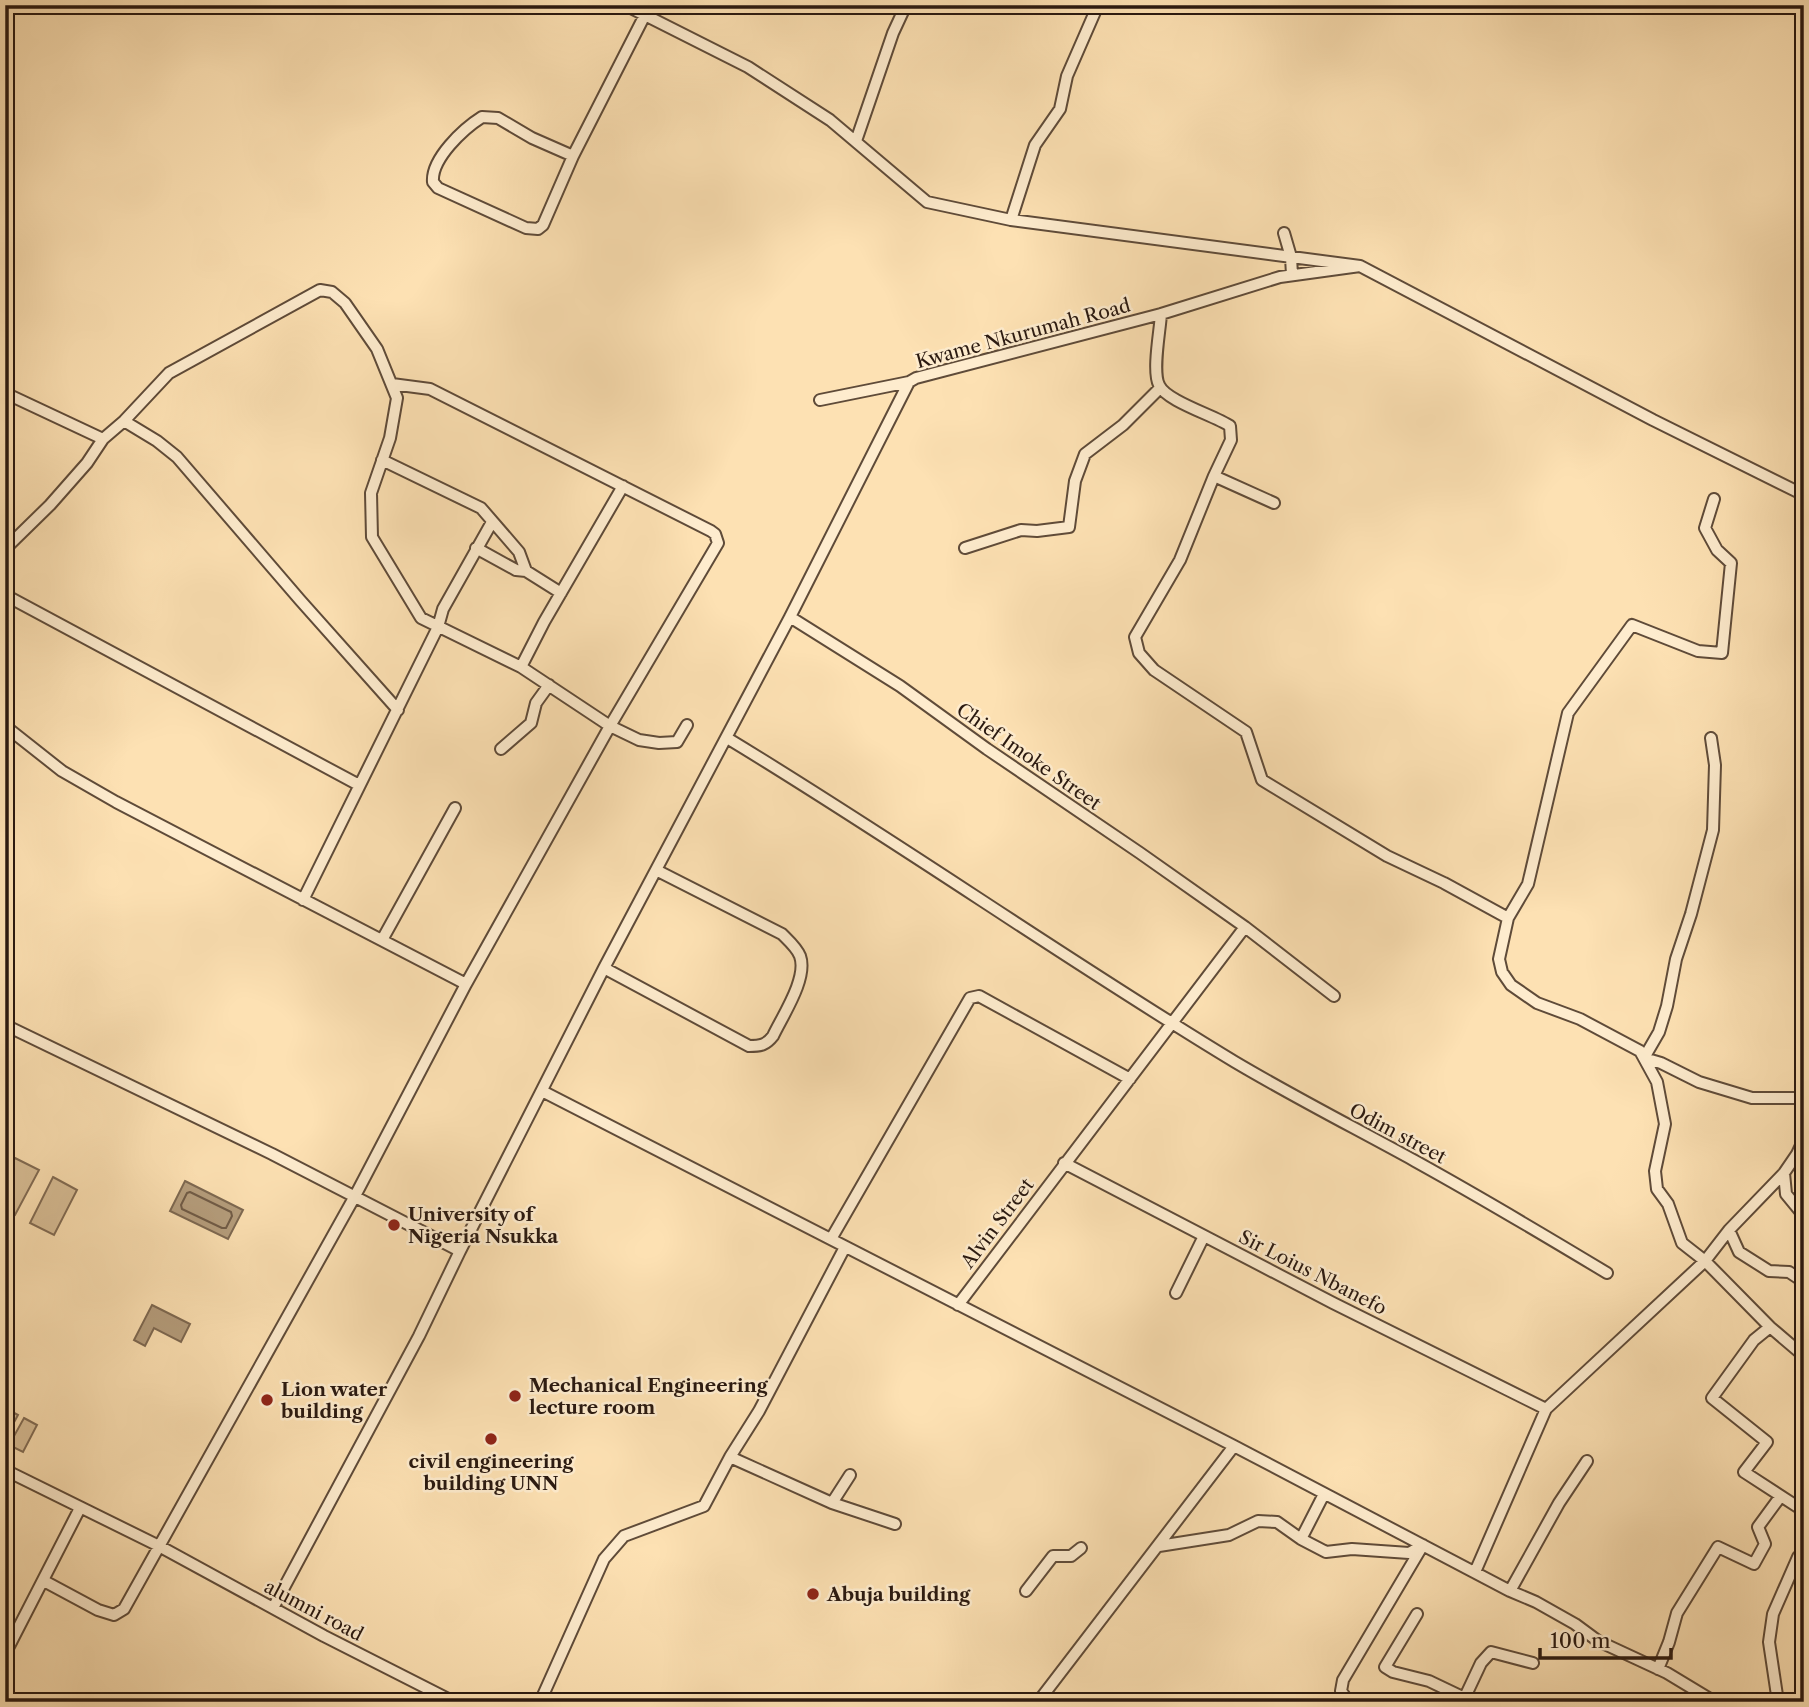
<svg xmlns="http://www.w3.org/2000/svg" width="1809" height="1707" viewBox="0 0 1809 1707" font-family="'Libre Caslon Text',serif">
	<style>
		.green { fill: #d9bf97; stroke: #826c54; stroke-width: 2 }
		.water { fill: #b59d7c; stroke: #7d6851; stroke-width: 2 }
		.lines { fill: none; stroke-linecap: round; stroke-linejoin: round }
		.shore { stroke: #705b46; stroke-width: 2 }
		.minor-casing { stroke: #5f4b39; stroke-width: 14 }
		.minor { stroke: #feecce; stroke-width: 10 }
		.poi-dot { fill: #8f2418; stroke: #feecce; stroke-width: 2.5 }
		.labels { text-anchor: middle; stroke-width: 5; stroke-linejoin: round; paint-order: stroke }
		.street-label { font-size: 19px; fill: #2a1910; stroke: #feecce }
		.poi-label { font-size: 19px; font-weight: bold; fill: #2a1910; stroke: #feecce; text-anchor: start }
	</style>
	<rect width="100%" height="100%" fill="#fde1b3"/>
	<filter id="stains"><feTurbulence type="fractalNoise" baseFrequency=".00286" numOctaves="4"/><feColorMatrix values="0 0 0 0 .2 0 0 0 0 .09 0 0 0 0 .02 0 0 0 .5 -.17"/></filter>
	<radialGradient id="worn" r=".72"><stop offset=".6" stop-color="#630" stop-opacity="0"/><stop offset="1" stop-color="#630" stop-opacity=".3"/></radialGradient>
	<path class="green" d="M 15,1158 L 39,1170 L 15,1215 L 5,1210 L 5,1177 Z
		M 53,1177 L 77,1190 L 54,1235 L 30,1223 Z
		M 5,1408 L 18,1415 L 5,1439 Z
		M 24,1418 L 37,1425 L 23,1452 L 9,1445 Z"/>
	<path class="water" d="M 185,1181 L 243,1210 L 228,1239 L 170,1211 Z
		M 152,1305 L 190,1324 L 181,1342 L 154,1328 L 145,1346 L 134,1340 Z"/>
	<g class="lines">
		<path class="shore" d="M 190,1192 L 231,1212 L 232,1216 L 226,1228 L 222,1228 L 182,1209 L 181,1205 L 187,1193 Z"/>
		<g class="minor-casing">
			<path id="minor" d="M 625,5 L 748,67 L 830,120 L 927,202 L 1011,220 L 1360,266 L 1653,420 L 1804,495
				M 856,141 L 893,33 L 906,5
				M 573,156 L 532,138 L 498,118 L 482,117 C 463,129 431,159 433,182 L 438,188 L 526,228 L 538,229 L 543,225 L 573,156 L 650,5
				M 1011,220 L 1035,145 L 1060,109 L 1067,76 L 1098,5
				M 1284,233 L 1291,257 L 1292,275
				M 1161,314 C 1160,331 1152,371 1159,385 C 1166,401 1213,415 1230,426 L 1231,440 L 1214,476 L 1180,560 L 1135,637 L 1139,653 L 1154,670 L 1246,732 L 1262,780 L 1387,856 L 1444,883 L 1508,918
				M 5,393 L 103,439
				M 820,400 L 909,382
				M 124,421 L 157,441 L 177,457 L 300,600 L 398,710
				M 382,460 L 481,508 L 519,552 L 526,571
				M 1214,476 L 1274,503
				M 1714,499 L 1705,528 L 1717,550 L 1731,563 L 1722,653 L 1698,651 L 1632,625 L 1568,713 L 1528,884 L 1508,918 L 1499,959 L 1502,972 L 1511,985 L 1537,1003 L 1580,1019 L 1640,1051 L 1657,1082 L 1665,1124 L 1655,1171 L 1657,1189 L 1668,1204 L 1682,1243 L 1705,1261 L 1770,1327 L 1804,1356
				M 476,548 L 516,570 L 526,571 L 561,593
				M 965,548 L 1021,530 L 1037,531 L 1069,527 L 1075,481 L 1085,454 L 1123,425 L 1160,388
				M 5,549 L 50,505 L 87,463 L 103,439 L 124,421 L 169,373 L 320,290 L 332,292 L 345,303 L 377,349 L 397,398 L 390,438 L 371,493 L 372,537 L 421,618 L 521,667 L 610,726 L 639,740 L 659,743 L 677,742 L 687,725
				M 5,595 L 359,785
				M 790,617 L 900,686 L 987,749 L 1140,853 L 1245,927 L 1334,996
				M 521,667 L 544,622 L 623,486
				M 5,726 L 62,771 L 116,802 L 466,984
				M 727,738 C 899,842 1063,958 1235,1062 C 1294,1097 1355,1128 1415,1161 C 1480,1197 1544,1235 1607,1273
				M 1711,738 L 1715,765 L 1713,830 L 1691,914 L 1676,959 L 1667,1006 L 1659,1032 L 1644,1058 L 1661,1063 L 1699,1082 L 1752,1098 L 1804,1098
				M 501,749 L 531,723 L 536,703 L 549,685
				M 303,900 L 438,627 L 443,609 L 492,522
				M 382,940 L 455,808
				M 604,968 L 749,1046 C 761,1046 766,1045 773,1036 C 783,1015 808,978 800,956 C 797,948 789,941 782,934 L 656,870
				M 5,1025 L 272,1154 L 460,1251 L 604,968 L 790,617 L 909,382 L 916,378 L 1161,314 L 1280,277 L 1360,266
				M 542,1091 L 1234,1446 L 1510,1591 L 1536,1602 L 1575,1624 L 1598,1641 L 1667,1673 L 1715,1702
				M 1064,1163 L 1333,1303 L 1546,1409
				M 1784,1173 L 1786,1194 L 1800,1211 L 1804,1210
				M 1729,1230 L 1739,1252 L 1769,1271 L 1789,1272 L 1804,1282
				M 831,1239 L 970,998 L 979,996 L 1130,1079
				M 1176,1293 L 1204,1236
				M 958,1305 L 1245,927
				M 1770,1327 L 1754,1340 L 1712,1398 L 1767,1442 L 1744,1472 L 1804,1511
				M 730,1457 L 832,1503
				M 5,1470 L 159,1546 L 324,1636 L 454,1702
				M 850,1475 L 832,1503 L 895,1524
				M 1301,1539 L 1326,1552 L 1352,1549 L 1409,1553 L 1423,1545
				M 1159,1546 L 1229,1535 L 1258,1521 L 1277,1522 L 1301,1539 L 1324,1494
				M 1475,1572 L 1546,1409 L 1705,1261 L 1729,1230 L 1784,1173 L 1797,1154 L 1804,1139
				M 44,1581 L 98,1610 L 114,1615 L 124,1609 L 355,1196 L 466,984 L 610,726 L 718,543 L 715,534 L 711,531 L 430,389 L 392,384
				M 1026,1591 L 1053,1556 L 1071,1556 L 1081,1548
				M 1510,1591 L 1559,1503 L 1587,1461
				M 273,1608 L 419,1336 L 460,1251
				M 1417,1614 L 1385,1667 L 1393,1672 L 1429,1681 L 1473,1702
				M 5,1654 L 80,1508
				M 1658,1669 L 1669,1642 L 1677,1613 L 1718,1547 L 1754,1564 L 1765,1544 L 1758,1527 L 1780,1497
				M 1465,1697 L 1481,1663 L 1491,1652 L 1533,1663
				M 540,1702 L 604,1559 L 624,1536 L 704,1506 L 730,1457 L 759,1411 L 845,1247
				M 1038,1702 L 1234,1446
				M 1349,1702 L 1341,1691 L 1343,1680 L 1423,1545
				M 1778,1702 L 1769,1642 L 1773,1614 L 1798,1557 L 1804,1552"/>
		</g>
		<use href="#minor" class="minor"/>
	</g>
	<g class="poi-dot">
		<circle cx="394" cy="1225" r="7"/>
		<circle cx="515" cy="1396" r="7"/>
		<circle cx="267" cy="1400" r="7"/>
		<circle cx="491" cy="1439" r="7"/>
		<circle cx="813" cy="1594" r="7"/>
	</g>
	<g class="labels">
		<g class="street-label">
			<text transform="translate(1023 333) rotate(-15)" y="7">Kwame Nkurumah Road</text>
			<text transform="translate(1029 756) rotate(35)" y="7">Chief Imoke Street</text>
			<text transform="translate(1398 1133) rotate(28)" y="7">Odim street</text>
			<text transform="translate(997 1223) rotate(-53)" y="7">Alvin Street</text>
			<text transform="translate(1313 1272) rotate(27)" y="7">Sir Loius Nbanefo</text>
			<text transform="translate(314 1610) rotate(28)" y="7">alumni road</text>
		</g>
		<g class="poi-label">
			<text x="408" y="1221">University of<tspan x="408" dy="22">Nigeria Nsukka</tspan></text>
			<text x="529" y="1392">Mechanical Engineering<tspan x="529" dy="22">lecture room</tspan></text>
			<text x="281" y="1396">Lion water<tspan x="281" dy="22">building</tspan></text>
			<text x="491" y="1468" text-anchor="middle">civil engineering<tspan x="491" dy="22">building UNN</tspan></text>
			<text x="827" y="1601">Abuja building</text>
		</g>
	</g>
	<rect width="1809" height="1707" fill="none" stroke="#fde1b3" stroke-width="28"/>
	<rect x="7" y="7" width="1795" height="1693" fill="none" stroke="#2a1910" stroke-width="3.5"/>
	<rect x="14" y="14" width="1781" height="1679" fill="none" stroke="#2a1910" stroke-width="2"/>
	<path d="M1540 1648v10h131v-10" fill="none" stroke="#2a1910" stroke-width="3.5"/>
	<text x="1550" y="1648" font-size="21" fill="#2a1910" stroke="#feecce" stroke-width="5" paint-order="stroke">100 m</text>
	<rect width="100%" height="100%" filter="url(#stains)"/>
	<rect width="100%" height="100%" fill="url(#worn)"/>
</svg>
